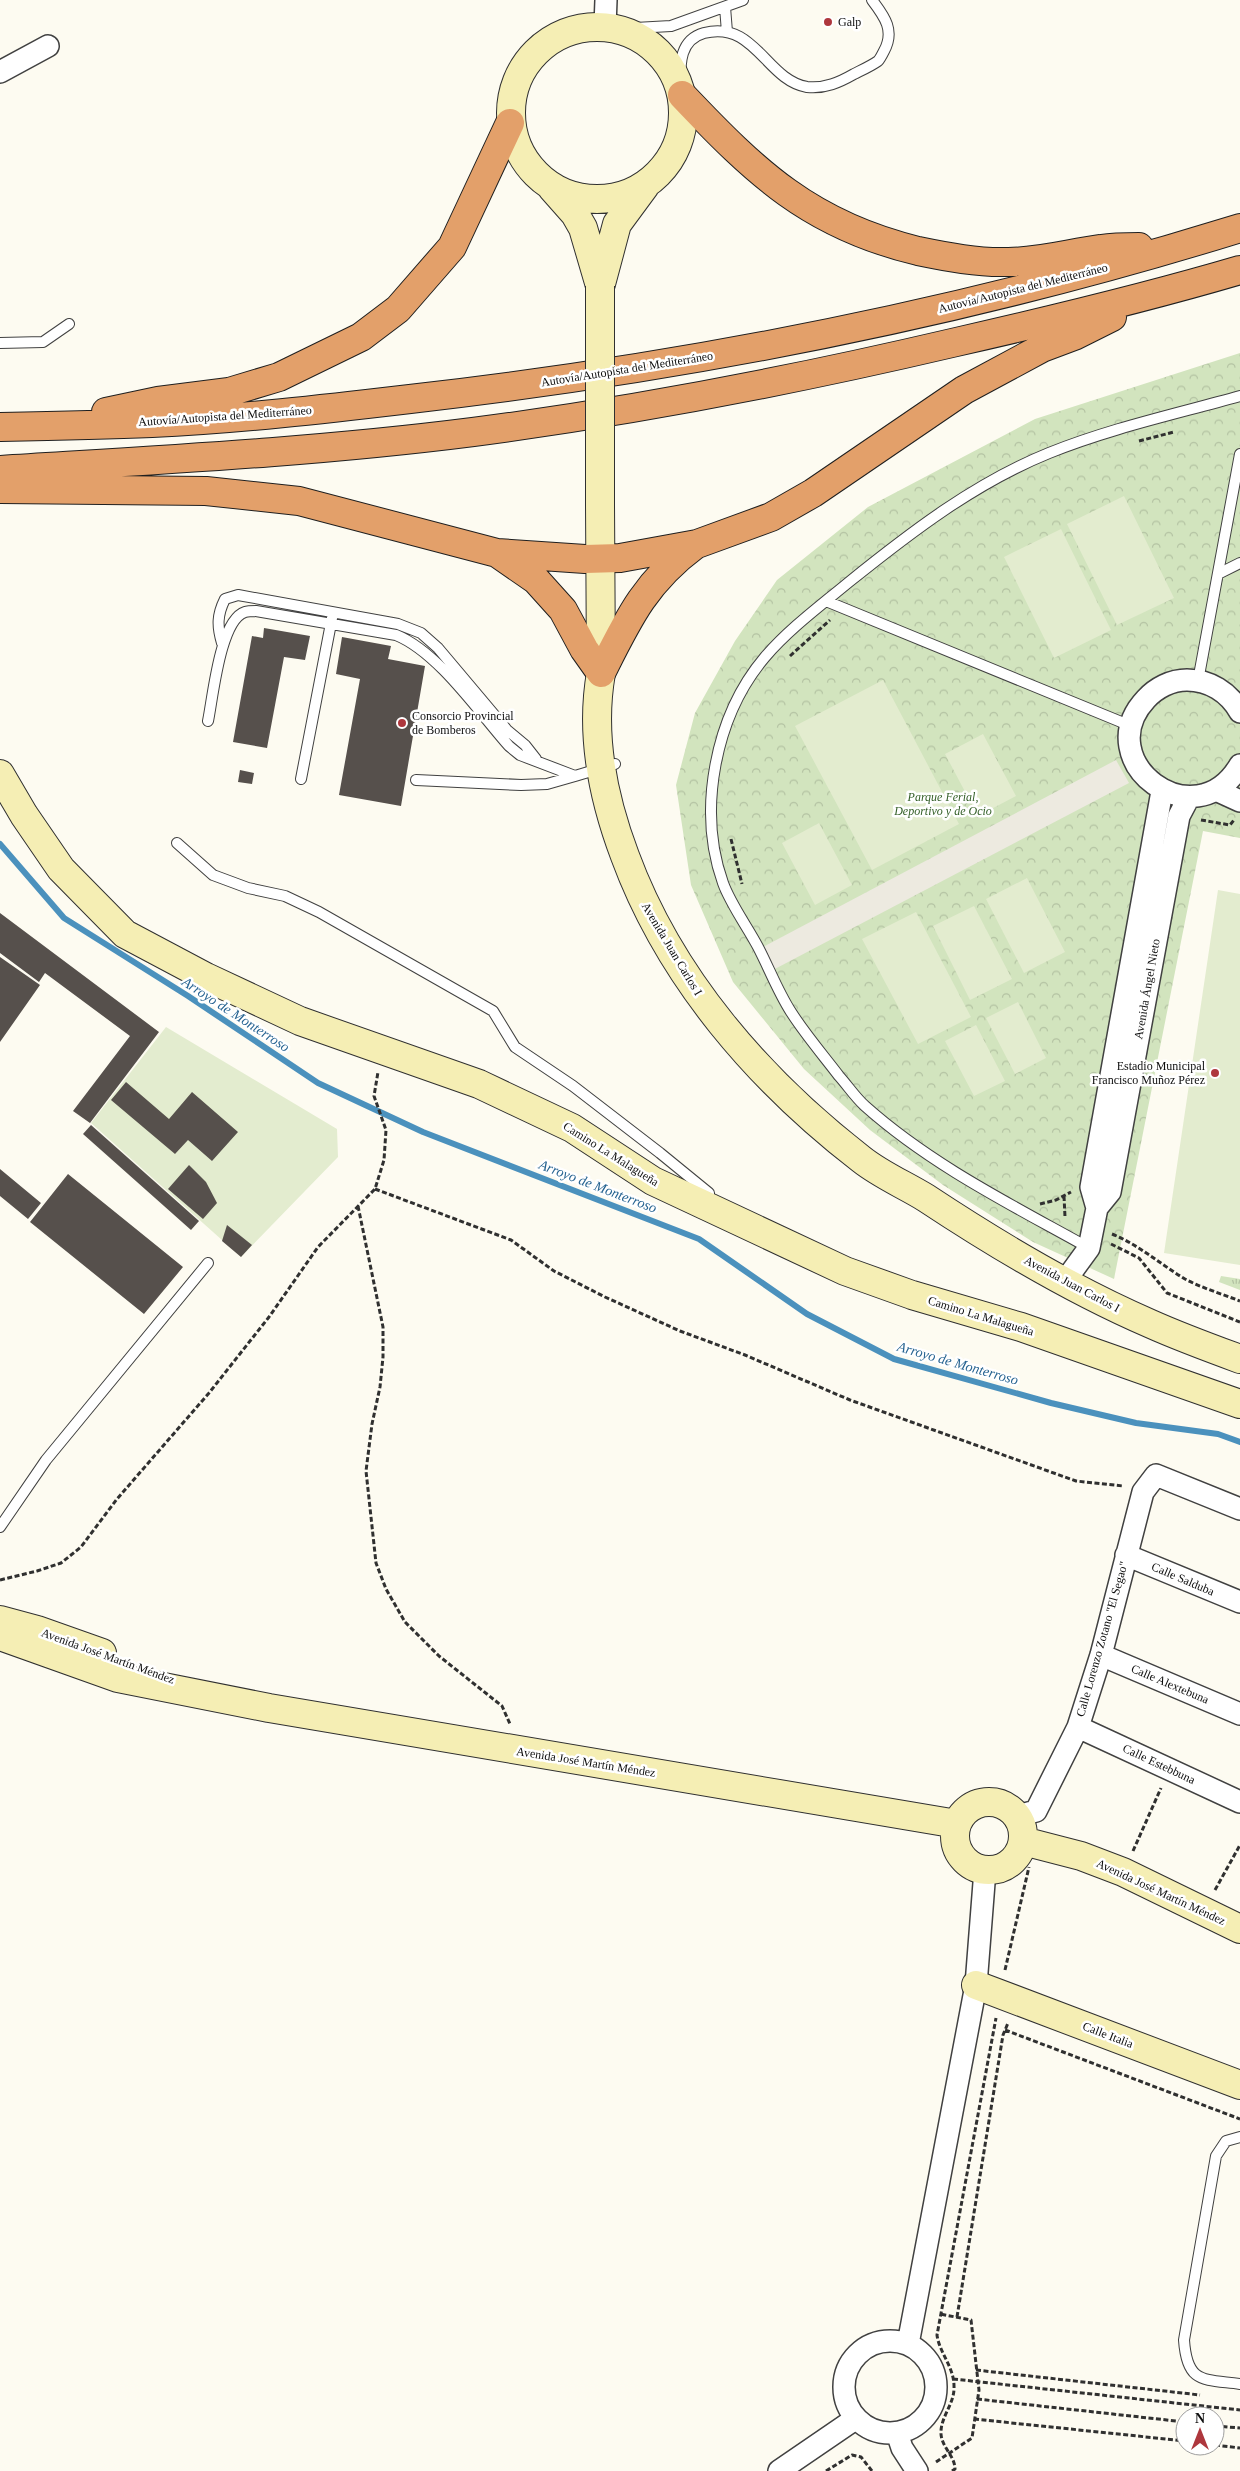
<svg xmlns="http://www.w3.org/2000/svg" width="1240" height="2471" viewBox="0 0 1240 2471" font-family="Georgia,serif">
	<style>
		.grass { fill: url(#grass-tufts) }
		.park { fill: url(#park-crowns) }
		.pitch { fill: #e3eccf }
		.plaza { fill: #edeae0 }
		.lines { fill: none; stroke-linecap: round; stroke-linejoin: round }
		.stream { stroke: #4b91bd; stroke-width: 6 }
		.building { fill: #56504c }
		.lane-casing { stroke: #414141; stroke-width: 12 }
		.street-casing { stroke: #414141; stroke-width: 24 }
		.secondary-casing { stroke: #303030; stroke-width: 30 }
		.highway-casing { stroke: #1f1f1f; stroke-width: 30 }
		.path { stroke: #303030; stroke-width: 3; stroke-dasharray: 5 2.5; stroke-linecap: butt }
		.lane { stroke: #fff; stroke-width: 10 }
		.street { stroke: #fff; stroke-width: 21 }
		.secondary { stroke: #f5eeb4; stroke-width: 28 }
		.highway { stroke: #e3a06a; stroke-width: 28 }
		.secondary-bridge-casing { stroke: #303030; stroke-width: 30; stroke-linecap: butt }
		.secondary-bridge { stroke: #f5eeb4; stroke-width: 28 }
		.poi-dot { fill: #ae373d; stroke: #fff; stroke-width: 2 }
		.labels { text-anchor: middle; stroke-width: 5; stroke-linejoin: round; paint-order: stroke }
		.poi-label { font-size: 12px; fill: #0e0e0e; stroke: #fff; text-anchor: start }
		.street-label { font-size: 12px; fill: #0e0e0e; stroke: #fff }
		.park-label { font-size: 12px; font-style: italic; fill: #325e26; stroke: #fff }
		.water-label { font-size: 14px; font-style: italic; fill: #266391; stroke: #fff }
	</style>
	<defs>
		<pattern id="grass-tufts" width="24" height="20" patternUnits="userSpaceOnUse" patternTransform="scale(1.25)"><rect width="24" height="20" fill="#d2e4be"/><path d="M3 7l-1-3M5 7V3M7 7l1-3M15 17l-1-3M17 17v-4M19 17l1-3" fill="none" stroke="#b3c2a2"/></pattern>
		<pattern id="park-crowns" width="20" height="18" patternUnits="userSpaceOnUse" patternTransform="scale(1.25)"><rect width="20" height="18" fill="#d2e4be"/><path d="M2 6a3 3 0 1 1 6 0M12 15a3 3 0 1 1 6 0" fill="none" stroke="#b3c2a2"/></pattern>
	</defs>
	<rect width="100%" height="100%" fill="#fdfbf1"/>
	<path class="grass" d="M 1221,1276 L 1240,1279 L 1240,1290 L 1219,1282 Z"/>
	<path class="park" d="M 1240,353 L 1240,838 L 1203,831 L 1114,1279 L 1033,1242 L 943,1185 L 870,1130 L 804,1069 L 733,982 L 691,885 L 676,785 L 695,713 L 735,641 L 777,580 L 868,507 L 1035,419 Z"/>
	<path class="pitch" d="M 1124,496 L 1174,598 L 1117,625 L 1067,524 Z
		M 1061,529 L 1111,630 L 1054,658 L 1004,557 Z
		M 883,680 L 959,824 L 872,870 L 795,726 Z
		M 983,734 L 1016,796 L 978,816 L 945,754 Z
		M 819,823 L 852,885 L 815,905 L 782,843 Z
		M 1027,878 L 1065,952 L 1024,973 L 986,899 Z
		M 1218,890 L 1240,894 L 1240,1265 L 1164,1253 Z
		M 974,906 L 1012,979 L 970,1000 L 933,926 Z
		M 916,912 L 971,1017 L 918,1044 L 862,939 Z
		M 1018,1002 L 1046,1058 L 1015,1074 L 986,1018 Z
		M 976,1025 L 1005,1081 L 974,1096 L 945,1041 Z
		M 166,1027 L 337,1129 L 338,1157 L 241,1257 L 91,1123 Z"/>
	<path class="plaza" d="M 1116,760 L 1129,783 L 771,971 L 759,949 Z"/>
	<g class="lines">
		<path class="stream" d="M 0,844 L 64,918 L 188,996 L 318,1083 L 423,1132 L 699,1239 L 807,1314 L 894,1359 L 1051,1403 L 1136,1423 L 1218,1434 L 1240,1442"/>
	</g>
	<path class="building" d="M 264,628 L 310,636 L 305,660 L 284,657 L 267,748 L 233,742 L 252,636 L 263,638 Z
		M 342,637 L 391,646 L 388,659 L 425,666 L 401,806 L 339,795 L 360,679 L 336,674 Z
		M 240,770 L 254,773 L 252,784 L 238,782 Z
		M 0,913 L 159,1032 L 90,1123 L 73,1111 L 130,1036 L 45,973 L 39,982 L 0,953 Z
		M 0,957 L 40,985 L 0,1042 Z
		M 126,1082 L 169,1119 L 192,1092 L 238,1132 L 212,1161 L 188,1140 L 175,1154 L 111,1100 Z
		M 91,1125 L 199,1221 L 191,1230 L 83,1134 Z
		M 189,1165 L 206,1182 L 217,1203 L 203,1219 L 168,1189 Z
		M 0,1169 L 41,1203 L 28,1219 L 0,1196 Z
		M 68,1174 L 183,1267 L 144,1314 L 30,1222 Z
		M 227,1225 L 252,1245 L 241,1257 L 222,1241 Z"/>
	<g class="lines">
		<g class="lane-casing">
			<path id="lane" d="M 725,7 L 727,32
				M 617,29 L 671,26 L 743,0
				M 680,87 C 680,65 679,40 704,33 C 755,20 766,80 807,87 C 825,89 840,82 854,74 C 862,70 871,66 878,61 C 880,59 882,55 884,51 C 895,31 885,17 872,0
				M 0,343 L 43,342 L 69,324
				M 1218,574 L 1240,563
				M 826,601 L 1131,726
				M 222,643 C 217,626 217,615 225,599 L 238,595 L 398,624 L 421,633 L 438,648 L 507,730 L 525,745 L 536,759
				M 1198,681 L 1240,454
				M 208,721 C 213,697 220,620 245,612 C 248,611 253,611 256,611 L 396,635 C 438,652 478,711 509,746 L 520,755 L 575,776 L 615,764
				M 301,779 L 332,618
				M 416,780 L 521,785 L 547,784 L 575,776
				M 177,843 L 213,875 L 248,888 L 285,896 L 319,912 L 493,1011 L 515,1047 L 573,1086 L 660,1153 L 709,1193 L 708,1202
				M 1089,1248 C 1012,1205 931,1165 865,1106 C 855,1097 848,1086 839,1076 C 823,1055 805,1034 791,1012 C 778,992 769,968 758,947 C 747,926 731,905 723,883 C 697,810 715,716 765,657 C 789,629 820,606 849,582 C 911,532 975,483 1049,453 C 1111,428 1176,414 1240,396
				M 0,1527 L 46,1460 L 208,1263
				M 1240,2137 L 1226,2141 L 1216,2156 L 1184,2340 C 1187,2384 1203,2379 1240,2384"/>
		</g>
		<g class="street-casing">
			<path id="street" d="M 605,26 L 606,0
				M 0,72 L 48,46
				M 1240,712 C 1229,692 1209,680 1187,680 C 1171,680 1156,688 1146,699 C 1088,761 1195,842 1240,765
				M 1216,790 L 1240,801
				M 1097,1208 L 1110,1192 L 1179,816 L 1189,797
				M 1065,1281 L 1089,1248 L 1097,1208 L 1091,1187 L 1162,791
				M 1126,1555 L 1240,1602
				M 1101,1655 L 1240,1714
				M 1078,1727 L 1240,1802
				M 1017,1816 L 1036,1811 L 1078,1727 L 1101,1655 L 1143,1492 L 1156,1475 L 1240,1509
				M844 2387a46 46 0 1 1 92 0a46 46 0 1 1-92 0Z
				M 908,2344 L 976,1985 L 985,1870
				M 897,2433 L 902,2448 L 917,2471
				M 779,2471 L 855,2419"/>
		</g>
		<g class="secondary-casing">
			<path id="secondary" d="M511 113a86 86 0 1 1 172 0a86 86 0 1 1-172 0Z
				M 552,188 L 575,214 L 583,228 L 600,286
				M 601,284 L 617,224 L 645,186
				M 600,504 L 601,673 C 590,735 603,798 625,856 C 670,978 759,1080 861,1159 C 881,1175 905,1185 926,1198 C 997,1245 1072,1290 1151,1324 C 1180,1337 1210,1348 1240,1359
				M 0,774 L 24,815 L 61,869 L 125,934 L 206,977 L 300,1021 L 479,1084 L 572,1128 L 653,1181 L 845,1271 L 912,1295 L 1021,1327 L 1240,1404
				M 0,1620 L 37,1630 L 102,1653
				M 0,1636 L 118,1678 L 269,1708 L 957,1824
				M955 1836a34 34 0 1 1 68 0a34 34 0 1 1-68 0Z
				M 1023,1841 L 1081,1856 L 1123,1872 L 1240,1929
				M 976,1985 L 1240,2085"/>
		</g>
		<g class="highway-casing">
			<path id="highway" d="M 682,95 C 756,173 810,225 918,251 C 947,257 978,263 1008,262 C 1040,262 1070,253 1101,249 C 1114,247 1127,247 1139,247
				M 106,412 L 158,401 L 229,392 L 279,377 L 361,337 L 398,309 L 452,247 L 510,123
				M 0,427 C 51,426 101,425 152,423 C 238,419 325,409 410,399 C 691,367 970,312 1240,228
				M 0,470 C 158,460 316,452 473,432 C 634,411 794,380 952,343 C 1049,321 1145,298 1240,270
				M 0,489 L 206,491 L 299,501 L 497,553 L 585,559 L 620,558 L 697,544 L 771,517 L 813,493 L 964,390 L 1042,348 L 1074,336 L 1112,317
				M 497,553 L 536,580 L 563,610 L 584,649 L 601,673 C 628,619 645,582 695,545"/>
		</g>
		<path class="path" d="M 1139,441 L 1174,432
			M 790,656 L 830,620
			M 1201,820 L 1230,825 L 1234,820
			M 731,839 L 742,884
			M 375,1189 L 511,1240 L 554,1271 L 605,1297 L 680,1331 L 745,1355 L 850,1400 L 1076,1481 L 1123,1486
			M 1064,1196 L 1065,1217
			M 1040,1204 L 1056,1200 L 1071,1192
			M 358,1206 L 383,1327 L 383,1357 L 380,1387 L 372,1424 L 366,1471 L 376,1563 L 386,1589 L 405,1622 L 439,1656 L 502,1706 L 510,1724
			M 1112,1234 C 1139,1245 1160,1264 1185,1279 C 1202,1288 1222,1294 1240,1301
			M 1111,1244 L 1139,1258 L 1167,1293 L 1240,1322
			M 0,1580 L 37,1571 L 61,1563 L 81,1547 L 117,1499 L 209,1393 L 269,1317 L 318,1247 L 375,1189 L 384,1160 L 386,1130 L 374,1096 L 378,1072
			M 1133,1851 L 1161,1788
			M 1215,1890 L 1240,1845
			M 1005,1970 L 1029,1867
			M 1005,2030 L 1240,2119
			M 957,2317 L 1003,2035 L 1008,2023
			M 976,2370 L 1200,2395
			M 953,2379 L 1240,2410
			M 977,2399 L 1185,2422
			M 974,2419 L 1185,2441
			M 1215,2426 L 1240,2428
			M 1215,2445 L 1240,2448
			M 936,2462 L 972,2438 L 979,2390 L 971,2320 L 940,2314
			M 826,2471 L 852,2455 L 861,2457 L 872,2471
			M 952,2471 L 955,2469 C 955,2456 942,2448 941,2434 C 940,2417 955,2404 954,2386 C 954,2367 939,2352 937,2335 L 996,2018"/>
		<use href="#lane" class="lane"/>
		<use href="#street" class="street"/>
		<use href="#secondary" class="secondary"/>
		<use href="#highway" class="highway"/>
		<g class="secondary-bridge-casing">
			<path id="secondary-bridge" d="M 600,504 L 600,286"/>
		</g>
		<use href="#secondary-bridge" class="secondary-bridge"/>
	</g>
	<g class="poi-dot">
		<circle cx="828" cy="22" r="5"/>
		<circle cx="402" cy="723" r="5"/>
		<circle cx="1215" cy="1073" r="5"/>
	</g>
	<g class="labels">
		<g class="poi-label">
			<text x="838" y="26">Galp</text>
			<text x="412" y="720">Consorcio Provincial<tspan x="412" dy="14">de Bomberos</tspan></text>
			<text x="1205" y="1070" text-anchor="end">Estadio Municipal<tspan x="1205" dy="14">Francisco Muñoz Pérez</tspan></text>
		</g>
		<g class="street-label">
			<text transform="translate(1023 288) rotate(-14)" y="4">Autovía/Autopista del Mediterráneo</text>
			<text transform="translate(627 369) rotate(-9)" y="4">Autovía/Autopista del Mediterráneo</text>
			<text transform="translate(225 416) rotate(-4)" y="4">Autovía/Autopista del Mediterráneo</text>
			<text transform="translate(672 949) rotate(59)" y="4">Avenida Juan Carlos I</text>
			<text transform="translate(1147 989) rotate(-80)" y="4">Avenida Ángel Nieto</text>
			<text transform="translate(611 1154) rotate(32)" y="4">Camino La Malagueña</text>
			<text transform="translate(1072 1284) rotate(28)" y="4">Avenida Juan Carlos I</text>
			<text transform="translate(981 1316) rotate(17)" y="4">Camino La Malagueña</text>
			<text transform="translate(1183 1579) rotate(23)" y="4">Calle Salduba</text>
			<text transform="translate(1102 1639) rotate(-74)" y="4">Calle Lorenzo Zotano "El Segao"</text>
			<text transform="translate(108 1656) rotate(20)" y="4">Avenida José Martín Méndez</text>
			<text transform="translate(1170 1684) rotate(23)" y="4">Calle Alextebuna</text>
			<text transform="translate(586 1762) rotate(9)" y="4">Avenida José Martín Méndez</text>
			<text transform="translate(1159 1764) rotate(25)" y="4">Calle Estebbuna</text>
			<text transform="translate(1161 1892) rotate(25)" y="4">Avenida José Martín Méndez</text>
			<text transform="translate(1108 2035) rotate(21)" y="4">Calle Italia</text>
		</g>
		<g class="park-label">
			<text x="943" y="801">Parque Ferial,<tspan x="943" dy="14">Deportivo y de Ocio</tspan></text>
		</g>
		<g class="water-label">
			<text transform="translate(236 1014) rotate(33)" y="5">Arroyo de Monterroso</text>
			<text transform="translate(598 1186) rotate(21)" y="5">Arroyo de Monterroso</text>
			<text transform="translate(958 1363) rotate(16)" y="5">Arroyo de Monterroso</text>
		</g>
	</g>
	<g transform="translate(1200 2431)"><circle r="24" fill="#ffffff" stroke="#9f9f9f"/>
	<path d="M0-4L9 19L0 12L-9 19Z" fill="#ae373d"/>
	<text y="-8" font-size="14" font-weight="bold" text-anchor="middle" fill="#0e0e0e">N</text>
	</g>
</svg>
